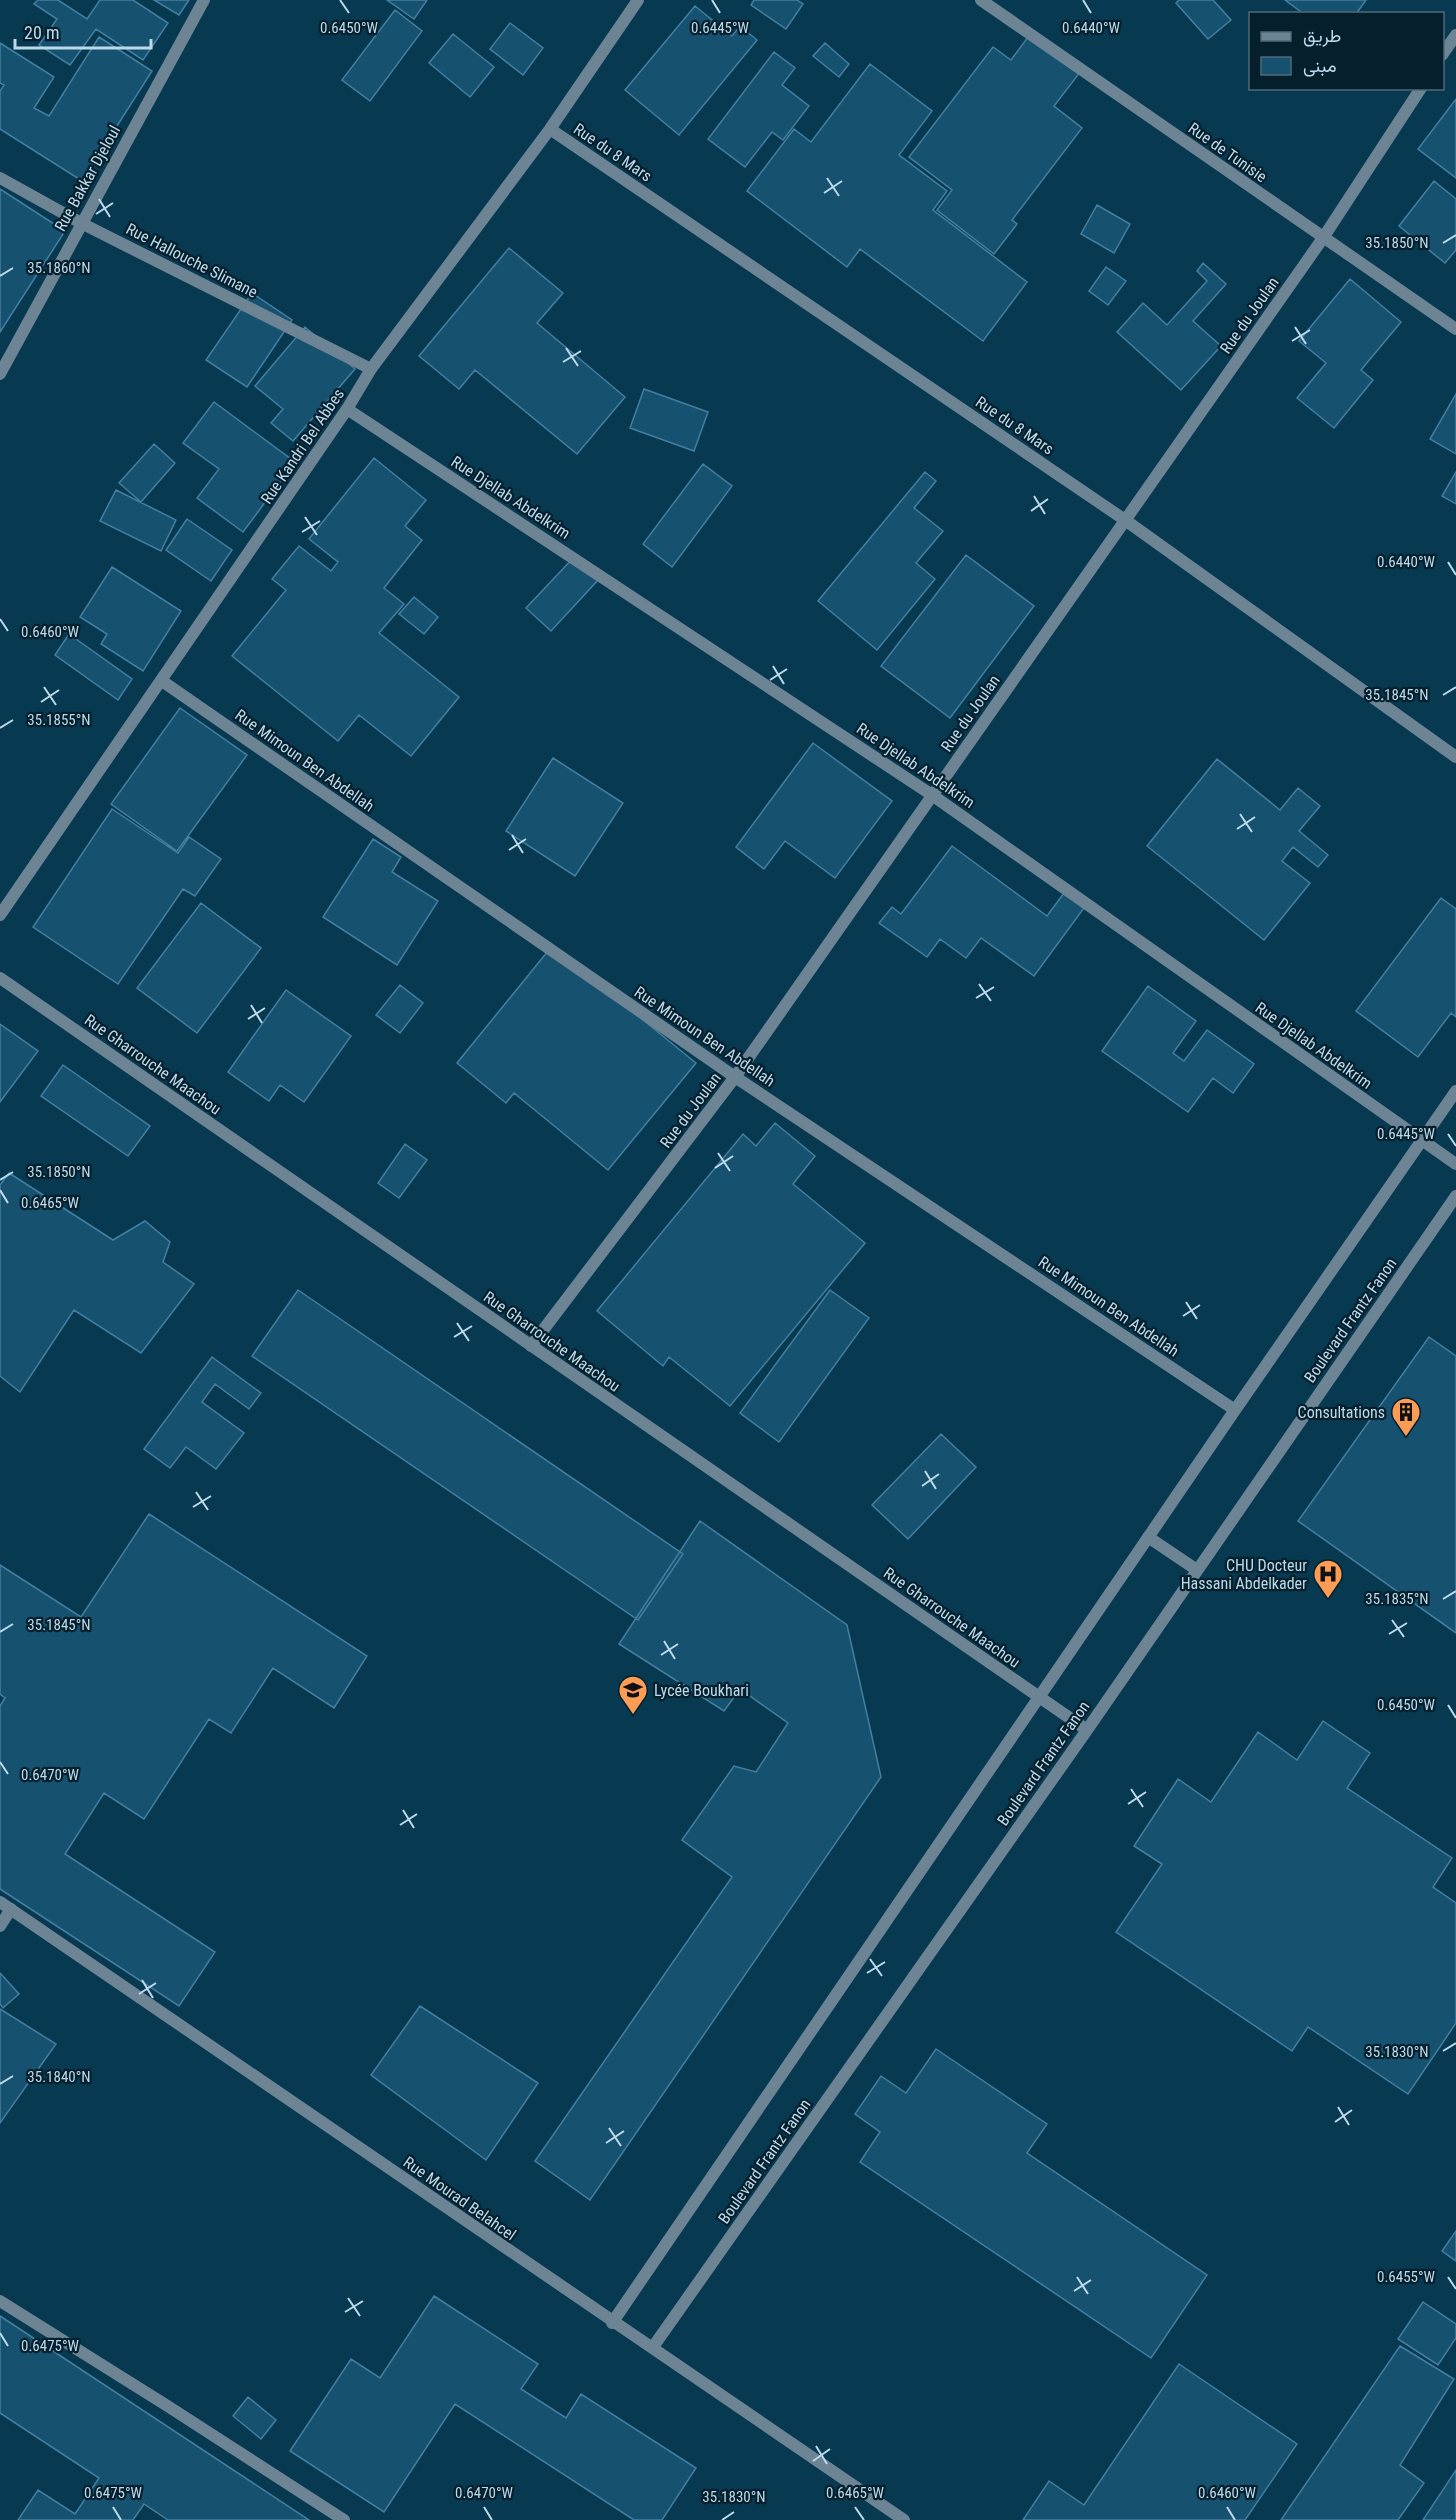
<svg xmlns="http://www.w3.org/2000/svg" width="1456" height="2520" viewBox="0 0 1456 2520" font-family="'Roboto Condensed',Vazirmatn,sans-serif">
	<style>
		.building { fill: #16526f; stroke: #447fa1; stroke-width: 1.5 }
		.lines { fill: none; stroke-linecap: round; stroke-linejoin: round }
		.lane { stroke: #6c8493; stroke-width: 12 }
		.street { stroke: #6c8493; stroke-width: 12 }
		.ticks { fill: none; stroke: #bddaec; stroke-width: 2 }
		.labels { text-anchor: middle; stroke-width: 4.5; stroke-linejoin: round; paint-order: stroke }
		.street-label { font-size: 16px; fill: #bddaec; stroke: #051f2c }
		.poi-label { font-size: 16px; fill: #bddaec; stroke: #051f2c; text-anchor: end }
		.ticks-label { font-size: 15px; text-anchor: middle; fill: #bddaec; stroke: #051f2c; stroke-width: 4.5; stroke-linejoin: round; paint-order: stroke }
	</style>
	<rect width="100%" height="100%" fill="#073950"/>
	<path class="building" d="M 38,0 L 58,0 L 87,19 L 100,0 L 133,0 L 168,23 L 143,60 L 96,29 L 70,65 L 39,45 L 57,19 L 34,4 Z
		M 154,0 L 189,0 L 179,15 Z
		M 387,0 L 427,0 L 414,19 Z
		M 754,0 L 797,0 L 803,4 L 786,29 L 751,5 Z
		M 1179,0 L 1213,0 L 1231,20 L 1208,39 L 1176,3 Z
		M 1285,0 L 1366,0 L 1356,14 L 1304,14 Z
		M 695,6 L 732,36 L 740,26 L 757,40 L 679,135 L 625,90 Z
		M 395,10 L 422,31 L 370,101 L 342,80 Z
		M 510,23 L 543,48 L 523,75 L 490,49 Z
		M 1031,33 L 1081,71 L 1054,106 L 1082,128 L 1012,220 L 1017,224 L 994,254 L 937,210 L 952,190 L 909,157 L 993,47 L 1011,60 Z
		M 453,34 L 494,67 L 470,97 L 429,63 Z
		M 99,37 L 152,71 L 82,181 L 0,129 L 0,91 L 4,85 L 0,83 L 0,43 L 54,77 L 34,108 L 49,116 Z
		M 825,43 L 849,64 L 839,77 L 813,56 Z
		M 774,52 L 795,68 L 782,85 L 809,106 L 783,140 L 772,132 L 745,167 L 708,139 Z
		M 870,64 L 932,111 L 899,155 L 947,191 L 933,210 L 1027,282 L 983,341 L 860,249 L 847,267 L 747,191 L 794,129 L 811,142 Z
		M 1456,99 L 1456,178 L 1418,149 Z
		M 1434,181 L 1456,199 L 1456,250 L 1445,263 L 1399,226 Z
		M 0,189 L 65,231 L 0,332 Z
		M 1097,205 L 1130,224 L 1114,253 L 1081,234 Z
		M 509,248 L 563,293 L 537,323 L 625,397 L 577,454 L 475,370 L 459,389 L 419,356 Z
		M 1203,263 L 1226,284 L 1193,321 L 1221,346 L 1181,390 L 1117,332 L 1143,303 L 1167,325 L 1207,281 L 1197,271 Z
		M 1106,267 L 1126,281 L 1108,305 L 1089,291 Z
		M 1350,279 L 1401,322 L 1361,370 L 1373,380 L 1334,428 L 1297,398 L 1326,363 L 1299,341 Z
		M 252,293 L 292,320 L 247,387 L 206,360 Z
		M 305,327 L 355,369 L 293,441 L 271,423 L 283,409 L 255,386 Z
		M 644,389 L 708,412 L 694,451 L 630,428 Z
		M 1456,394 L 1456,454 L 1430,439 Z
		M 214,402 L 295,462 L 243,532 L 197,498 L 219,469 L 183,443 Z
		M 154,444 L 175,463 L 141,502 L 119,483 Z
		M 374,458 L 426,500 L 405,526 L 422,540 L 384,588 L 404,604 L 379,633 L 459,697 L 411,756 L 359,715 L 338,741 L 232,656 L 286,590 L 272,579 L 299,546 L 331,571 L 338,562 L 309,539 Z
		M 703,464 L 732,486 L 672,567 L 643,544 Z
		M 925,472 L 936,481 L 914,508 L 943,531 L 916,563 L 935,579 L 877,650 L 818,601 Z
		M 1456,472 L 1456,504 L 1442,496 Z
		M 116,490 L 176,520 L 161,551 L 100,521 Z
		M 187,519 L 232,550 L 211,581 L 166,550 Z
		M 966,555 L 1034,606 L 950,718 L 881,666 Z
		M 575,556 L 599,579 L 551,631 L 526,608 Z
		M 112,567 L 181,611 L 143,671 L 101,644 L 107,634 L 80,617 Z
		M 414,597 L 438,617 L 424,634 L 399,614 Z
		M 69,634 L 132,679 L 118,700 L 55,655 Z
		M 180,708 L 247,755 L 177,851 L 111,804 Z
		M 813,743 L 892,801 L 835,878 L 785,841 L 764,869 L 736,847 Z
		M 553,758 L 623,803 L 575,876 L 506,831 Z
		M 1217,759 L 1280,810 L 1298,788 L 1320,806 L 1299,831 L 1328,855 L 1318,867 L 1293,847 L 1282,861 L 1310,883 L 1264,940 L 1147,846 Z
		M 112,809 L 178,853 L 189,837 L 221,859 L 195,896 L 183,889 L 118,984 L 33,927 Z
		M 373,839 L 401,857 L 392,872 L 438,901 L 397,965 L 323,917 Z
		M 952,846 L 1047,916 L 1064,893 L 1084,908 L 1034,976 L 981,938 L 966,958 L 940,939 L 927,957 L 879,923 L 892,907 L 901,914 Z
		M 1441,898 L 1456,909 L 1456,1017 L 1451,1013 L 1418,1057 L 1356,1011 Z
		M 201,903 L 261,948 L 197,1033 L 137,988 Z
		M 552,946 L 696,1063 L 608,1170 L 514,1093 L 506,1103 L 457,1063 Z
		M 400,985 L 423,1003 L 400,1033 L 376,1015 Z
		M 1148,986 L 1196,1021 L 1173,1053 L 1184,1061 L 1207,1030 L 1254,1064 L 1233,1093 L 1213,1078 L 1188,1112 L 1102,1051 Z
		M 286,990 L 351,1036 L 304,1102 L 280,1085 L 269,1101 L 228,1072 Z
		M 0,1024 L 38,1051 L 0,1102 Z
		M 63,1065 L 150,1126 L 128,1156 L 41,1096 Z
		M 775,1123 L 815,1156 L 793,1184 L 865,1243 L 730,1406 L 669,1357 L 663,1366 L 597,1311 L 743,1134 L 756,1146 Z
		M 405,1144 L 427,1160 L 399,1198 L 378,1183 Z
		M 9,1173 L 113,1240 L 145,1221 L 170,1242 L 163,1262 L 194,1284 L 141,1353 L 74,1310 L 20,1392 L 0,1376 L 0,1185 Z
		M 298,1290 L 683,1554 L 638,1620 L 252,1356 Z
		M 830,1290 L 869,1318 L 779,1442 L 740,1413 Z
		M 1429,1337 L 1456,1356 L 1456,1633 L 1298,1521 Z
		M 212,1357 L 261,1393 L 249,1409 L 215,1384 L 202,1402 L 244,1433 L 216,1469 L 186,1447 L 170,1468 L 144,1449 Z
		M 941,1434 L 976,1467 L 908,1539 L 872,1505 Z
		M 149,1514 L 367,1656 L 334,1708 L 273,1668 L 231,1733 L 209,1719 L 144,1819 L 104,1793 L 65,1854 L 215,1952 L 179,2006 L 0,1889 L 0,1706 L 5,1698 L 0,1694 L 0,1565 L 81,1617 Z
		M 700,1521 L 847,1625 L 881,1777 L 590,2200 L 535,2161 L 732,1877 L 682,1840 L 734,1766 L 756,1772 L 788,1723 L 740,1689 L 724,1711 L 619,1644 Z
		M 1323,1721 L 1370,1753 L 1347,1788 L 1452,1858 L 1433,1887 L 1456,1903 L 1456,2023 L 1408,2094 L 1308,2027 L 1292,2051 L 1116,1932 L 1162,1864 L 1134,1846 L 1178,1779 L 1211,1802 L 1258,1732 L 1297,1760 Z
		M 0,1973 L 19,1994 L 3,2008 L 0,2004 Z
		M 420,2006 L 538,2083 L 486,2160 L 371,2075 Z
		M 0,2009 L 56,2044 L 0,2123 Z
		M 936,2049 L 1047,2124 L 1027,2153 L 1207,2275 L 1151,2358 L 860,2162 L 880,2132 L 855,2114 L 881,2076 L 906,2093 Z
		M 1456,2231 L 1456,2261 L 1442,2251 Z
		M 434,2296 L 538,2364 L 521,2389 L 566,2418 L 581,2394 L 696,2468 L 662,2520 L 634,2520 L 455,2404 L 384,2512 L 290,2451 L 351,2359 L 380,2378 Z
		M 1423,2302 L 1456,2324 L 1456,2338 L 1438,2365 L 1398,2339 Z
		M 0,2316 L 309,2520 L 168,2520 L 144,2504 L 133,2520 L 18,2520 L 38,2490 L 75,2514 L 99,2478 L 0,2413 Z
		M 1400,2346 L 1454,2379 L 1400,2465 L 1424,2483 L 1398,2520 L 1281,2520 Z
		M 1179,2364 L 1297,2444 L 1245,2520 L 1023,2520 L 1049,2481 L 1084,2505 Z
		M 248,2397 L 276,2420 L 261,2439 L 233,2416 Z
		M 1456,2470 L 1456,2520 L 1423,2520 Z"/>
	<g class="lines">
		<path class="lane" d="M 0,1926 L 11,1909
			M 0,2301 L 166,2405 L 344,2520"/>
		<path class="street" d="M 981,0 L 1456,329
			M 1442,55 L 1456,35
			M 550,129 L 1125,520 L 1456,757
			M 0,178 L 81,223 L 371,369
			M 0,374 L 204,0
			M 347,409 L 932,795 L 1456,1164
			M 162,681 L 735,1077 L 1235,1410
			M 0,915 L 347,409 L 371,369 L 550,129 L 638,0
			M 0,978 L 1087,1730
			M 531,1346 L 735,1077 L 1323,238 L 1421,88
			M 1148,1537 L 1197,1570
			M 0,1902 L 904,2520
			M 612,2323 L 1235,1410 L 1456,1091
			M 653,2347 L 1087,1730 L 1456,1196"/>
	</g>
	<path class="ticks" d="M 340,0 L 349,13M 712,0 L 720,13M 1083,0 L 1091,13M 827,178 L 839,196M 824,193 L 842,181M 99,199 L 110,217M 96,214 L 113,203M 1443,243 L 1456,235M 0,276 L 13,268M 1295,327 L 1306,344M 1292,341 L 1310,330M 566,348 L 578,366M 563,362 L 581,351M 1034,496 L 1045,514M 1031,511 L 1048,499M 305,517 L 317,535M 302,532 L 320,521M 1448,562 L 1456,575M 0,619 L 8,631M 773,666 L 784,684M 770,680 L 787,669M 44,687 L 56,705M 1443,695 L 1456,687M 41,702 L 59,690M 0,728 L 13,720M 1240,814 L 1252,832M 1237,829 L 1255,817M 512,835 L 523,853M 509,850 L 526,839M 979,984 L 991,1001M 976,998 L 994,987M 251,1005 L 262,1023M 248,1019 L 265,1008M 1448,1134 L 1456,1146M 718,1153 L 730,1171M 715,1168 L 733,1156M 0,1180 L 13,1172M 0,1190 L 8,1203M 1186,1302 L 1197,1319M 1183,1316 L 1200,1305M 457,1323 L 469,1341M 454,1337 L 472,1326M 925,1471 L 936,1489M 922,1486 L 939,1474M 196,1492 L 208,1510M 193,1507 L 211,1496M 1443,1599 L 1456,1591M 1392,1620 L 1404,1637M 0,1632 L 13,1624M 1389,1634 L 1407,1623M 664,1641 L 675,1659M 661,1655 L 678,1644M 1448,1705 L 1456,1718M 0,1762 L 8,1774M 1131,1789 L 1143,1807M 1128,1804 L 1146,1792M 403,1810 L 414,1828M 400,1825 L 417,1814M 870,1959 L 882,1976M 867,1973 L 885,1962M 142,1980 L 153,1998M 139,1994 L 156,1983M 1443,2051 L 1456,2043M 0,2084 L 13,2076M 1338,2107 L 1349,2125M 1335,2122 L 1352,2110M 609,2128 L 621,2146M 606,2143 L 624,2131M 1077,2277 L 1088,2294M 1448,2277 L 1456,2289M 1074,2291 L 1091,2280M 348,2298 L 360,2316M 345,2312 L 363,2301M 0,2333 L 8,2346M 816,2446 L 827,2464M 813,2461 L 830,2449M 113,2507 L 121,2520M 484,2507 L 492,2520M 855,2507 L 864,2520M 1227,2507 L 1235,2520M 722,2520 L 734,2512"/>
	<defs>
		<g id="building-pin" transform="scale(1.5)"><path d="M0 17L-7.5 6A9.5 9.5 0 1 1 7.5 6Z" fill="#fd9c55" stroke="#051f2c"/><path d="M-4-6H4V6H1V3H-1V6H-4ZM-2.5-4.3h1.7v1.8h-1.7ZM.8-4.3h1.7v1.8H.8ZM-2.5-1h1.7V.8h-1.7ZM.8-1h1.7V.8H.8Z" fill="#111"/></g>
		<g id="hospital-pin" transform="scale(1.5)"><path d="M0 17L-7.5 6A9.5 9.5 0 1 1 7.5 6Z" fill="#fd9c55" stroke="#051f2c"/><path d="M-5-5h3v3.5h4V-5h3V5h-3V1.5h-4V5h-3Z" fill="#111"/></g>
		<g id="school-pin" transform="scale(1.5)"><path d="M0 17L-7.5 6A9.5 9.5 0 1 1 7.5 6Z" fill="#fd9c55" stroke="#051f2c"/><path d="M0-5L7-2L0 1L-7-2ZM-4 1L0 2.5L4 1V4Q0 6-4 4Z" fill="#111"/></g>
	</defs>
	<g fill-rule="evenodd">
		<use href="#building-pin" x="1406" y="1412"/>
		<use href="#hospital-pin" x="1328" y="1574"/>
		<use href="#school-pin" x="633" y="1690"/>
	</g>
	<g class="labels">
		<g class="street-label">
			<text transform="translate(613 152) rotate(34)" y="6">Rue du 8 Mars</text>
			<text transform="translate(1228 152) rotate(35)" y="6">Rue de Tunisie</text>
			<text transform="translate(87 178) rotate(-61)" y="6">Rue Bakkar Djeloul</text>
			<text transform="translate(192 260) rotate(27)" y="6">Rue Hallouche Slimane</text>
			<text transform="translate(1249 315) rotate(-55)" y="6">Rue du Joulan</text>
			<text transform="translate(1015 425) rotate(34)" y="6">Rue du 8 Mars</text>
			<text transform="translate(302 446) rotate(-56)" y="6">Rue Kandri Bel Abbes</text>
			<text transform="translate(511 497) rotate(33)" y="6">Rue Djellab Abdelkrim</text>
			<text transform="translate(970 713) rotate(-55)" y="6">Rue du Joulan</text>
			<text transform="translate(305 760) rotate(35)" y="6">Rue Mimoun Ben Abdellah</text>
			<text transform="translate(916 765) rotate(34)" y="6">Rue Djellab Abdelkrim</text>
			<text transform="translate(705 1036) rotate(34)" y="6">Rue Mimoun Ben Abdellah</text>
			<text transform="translate(1314 1045) rotate(35)" y="6">Rue Djellab Abdelkrim</text>
			<text transform="translate(153 1064) rotate(35)" y="6">Rue Gharrouche Maachou</text>
			<text transform="translate(690 1110) rotate(-53)" y="6">Rue du Joulan</text>
			<text transform="translate(1109 1306) rotate(34)" y="6">Rue Mimoun Ben Abdellah</text>
			<text transform="translate(1350 1320) rotate(-55)" y="6">Boulevard Frantz Fanon</text>
			<text transform="translate(552 1341) rotate(35)" y="6">Rue Gharrouche Maachou</text>
			<text transform="translate(952 1617) rotate(35)" y="6">Rue Gharrouche Maachou</text>
			<text transform="translate(1043 1763) rotate(-55)" y="6">Boulevard Frantz Fanon</text>
			<text transform="translate(764 2161) rotate(-55)" y="6">Boulevard Frantz Fanon</text>
			<text transform="translate(460 2198) rotate(35)" y="6">Rue Mourad Belahcel</text>
		</g>
		<g class="poi-label">
			<text x="1385" y="1418">Consultations</text>
			<text x="1307" y="1571">CHU Docteur<tspan x="1307" dy="18">Hassani Abdelkader</tspan></text>
			<text x="654" y="1696" text-anchor="start">Lycée Boukhari</text>
		</g>
	</g>
	<g class="ticks-label">
		<text x="349" y="33">0.6450°W</text>
		<text x="720" y="33">0.6445°W</text>
		<text x="1091" y="33">0.6440°W</text>
		<text x="1397" y="248">35.1850°N</text>
		<text x="59" y="273">35.1860°N</text>
		<text x="1406" y="567">0.6440°W</text>
		<text x="50" y="637">0.6460°W</text>
		<text x="1397" y="700">35.1845°N</text>
		<text x="59" y="725">35.1855°N</text>
		<text x="1406" y="1139">0.6445°W</text>
		<text x="59" y="1177">35.1850°N</text>
		<text x="50" y="1208">0.6465°W</text>
		<text x="1397" y="1604">35.1835°N</text>
		<text x="59" y="1630">35.1845°N</text>
		<text x="1406" y="1710">0.6450°W</text>
		<text x="50" y="1780">0.6470°W</text>
		<text x="1397" y="2057">35.1830°N</text>
		<text x="59" y="2082">35.1840°N</text>
		<text x="1406" y="2282">0.6455°W</text>
		<text x="50" y="2351">0.6475°W</text>
		<text x="113" y="2498">0.6475°W</text>
		<text x="484" y="2498">0.6470°W</text>
		<text x="855" y="2498">0.6465°W</text>
		<text x="1227" y="2498">0.6460°W</text>
		<text x="734" y="2502">35.1830°N</text>
	</g>
	<rect x="1249" y="12" width="195" height="78" fill="#051f2c" stroke="#4f6a79" stroke-width="1.5"/>
	<rect x="1261" y="32" width="30" height="9" fill="#6c8493" stroke="#4f6a79" stroke-width="1.5"/>
	<text x="1303" y="42" font-size="18" fill="#bddaec">طريق</text>
	<rect x="1261" y="57" width="30" height="18" fill="#16526f" stroke="#4f6a79" stroke-width="1.5"/>
	<text x="1303" y="72" font-size="18" fill="#bddaec">مبنى</text>
	<path d="M15 39v9h136v-9" fill="none" stroke="#bddaec" stroke-width="3"/>
	<text x="24" y="39" font-size="18" fill="#bddaec" stroke="#051f2c" stroke-width="4.5" paint-order="stroke">20 m</text>
</svg>
